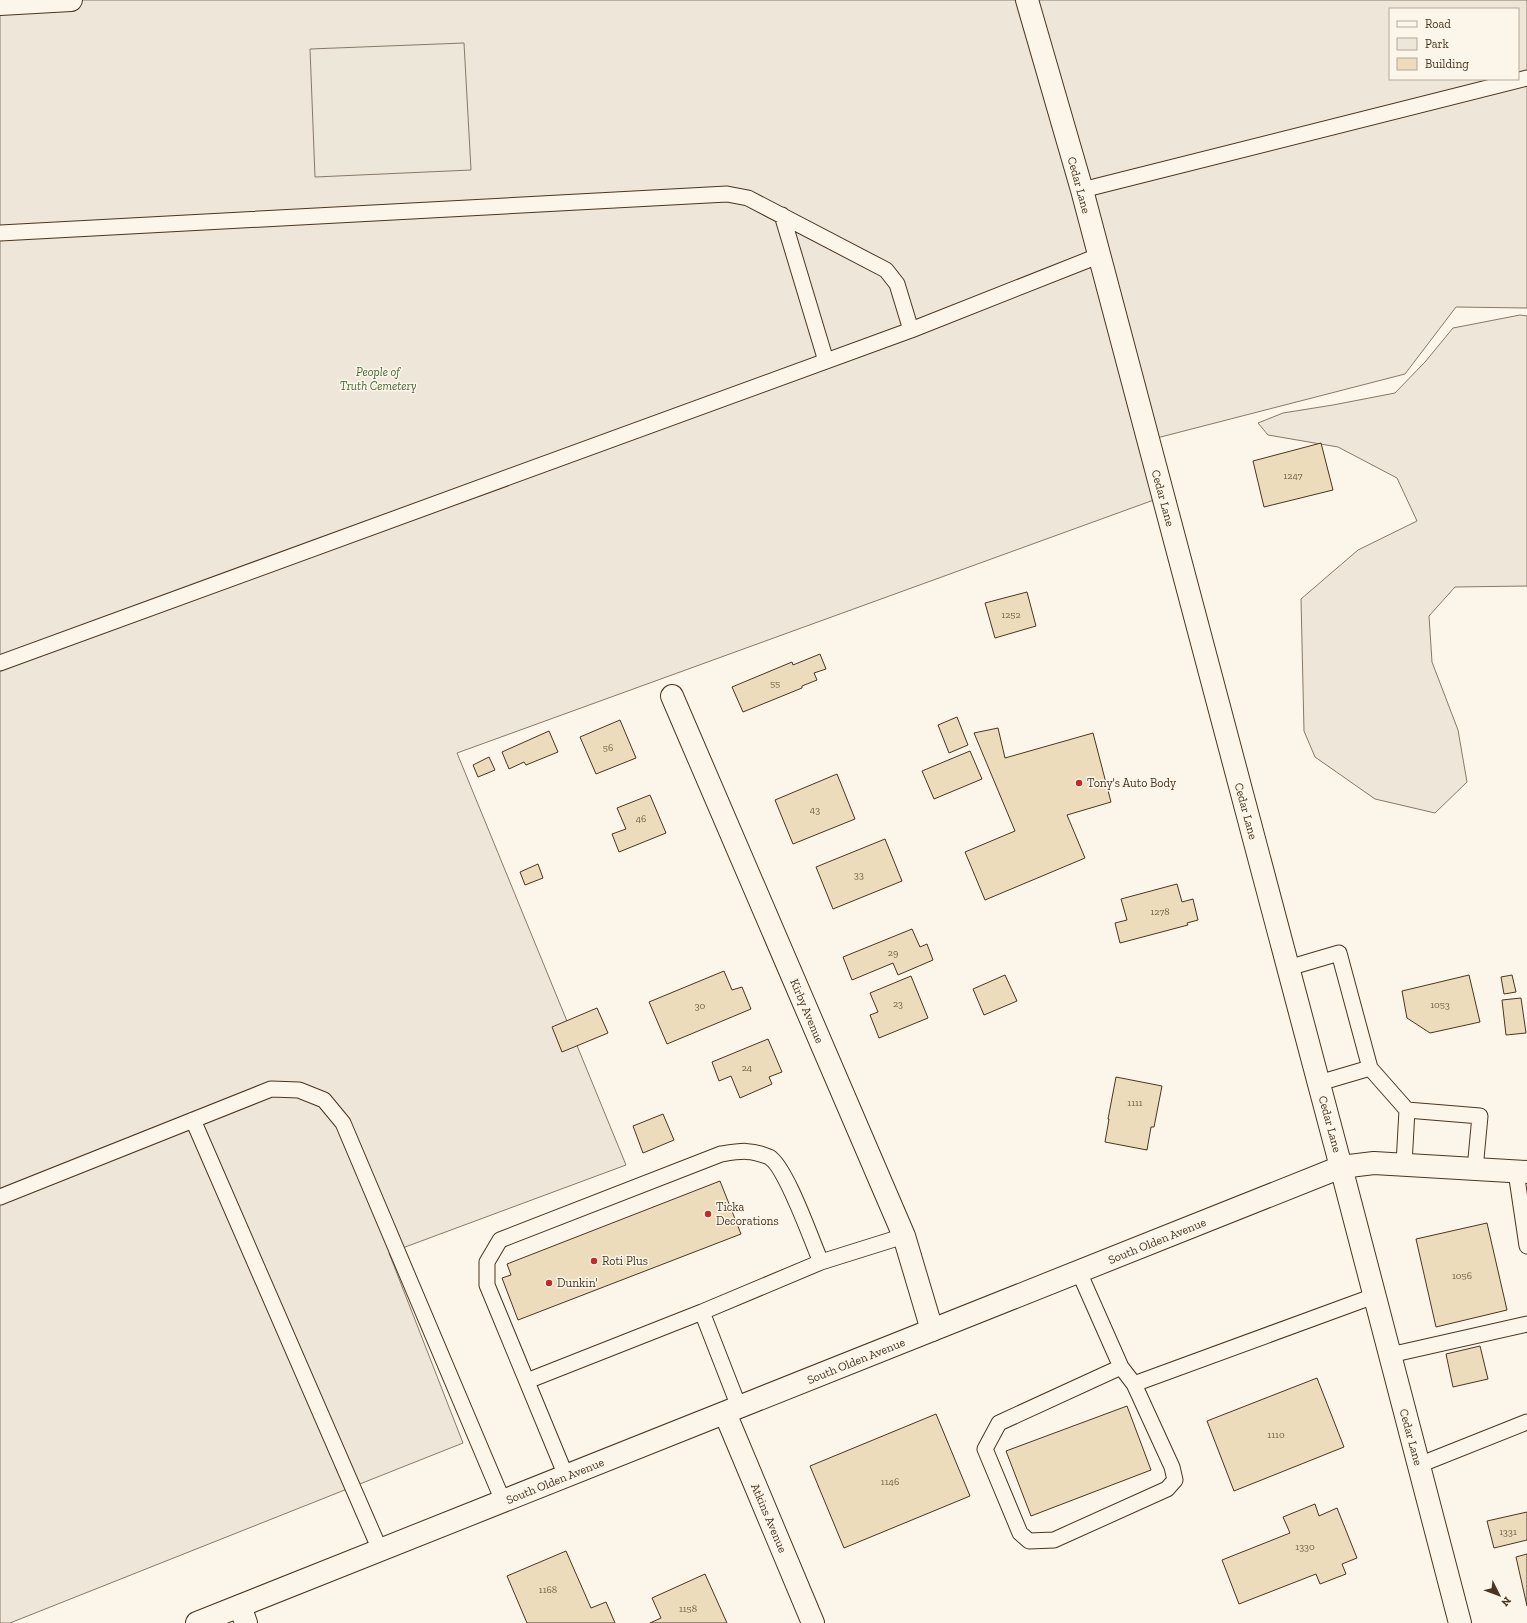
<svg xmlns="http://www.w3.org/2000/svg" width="1527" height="1623" viewBox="0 0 1527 1623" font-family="'Zilla Slab',serif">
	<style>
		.green { fill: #ede6d9; stroke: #887966; fill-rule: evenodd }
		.parking { fill: #ede7d9; stroke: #887966 }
		.building { fill: #ecdcbc; stroke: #4a3520 }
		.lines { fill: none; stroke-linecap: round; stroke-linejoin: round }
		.lane-casing { stroke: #4a3520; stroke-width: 17 }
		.street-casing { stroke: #4a3520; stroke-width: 24 }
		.secondary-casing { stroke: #4a3520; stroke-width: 24 }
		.lane { stroke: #fbf6e9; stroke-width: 15 }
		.street { stroke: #fbf6e9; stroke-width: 22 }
		.secondary { stroke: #fbf6e9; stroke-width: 22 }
		.poi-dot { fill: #c62828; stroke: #fbf6e9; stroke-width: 1.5 }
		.labels { text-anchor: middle; stroke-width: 3; stroke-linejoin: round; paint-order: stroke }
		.number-label { font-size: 10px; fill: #725f47 }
		.street-label { font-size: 12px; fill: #4a3520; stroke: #fbf6e9 }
		.park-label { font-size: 12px; font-style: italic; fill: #436837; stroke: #fbf6e9 }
		.poi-label { font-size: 12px; fill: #4a3520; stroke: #fbf6e9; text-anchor: start }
	</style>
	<rect width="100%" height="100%" fill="#fbf6e9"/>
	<path class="green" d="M 0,0 L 1527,0 L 1527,308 L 1456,307 L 1405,374 L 1149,440 L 1162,497 L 457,753 L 626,1165 L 389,1253 L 463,1443 L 10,1623 L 0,1623 ZM 1390,9 L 1518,9 L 1518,79 L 1390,79 Z
		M 1520,315 L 1527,316 L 1527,586 L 1455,587 L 1429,616 L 1432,662 L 1458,730 L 1467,782 L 1435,813 L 1375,799 L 1315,757 L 1304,731 L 1301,599 L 1358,550 L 1417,521 L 1397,478 L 1338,447 L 1268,435 L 1258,423 L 1283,413 L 1333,405 L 1395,393 L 1425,362 L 1453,328 Z"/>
	<path class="parking" d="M 464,43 L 471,170 L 315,177 L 310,49 Z"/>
	<path class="building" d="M 1321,443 L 1333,490 L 1264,507 L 1253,461 Z
		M 1027,592 L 1036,626 L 995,638 L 985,603 Z
		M 820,654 L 826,669 L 814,673 L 817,680 L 802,686 L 802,688 L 743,712 L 732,687 L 792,662 L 793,665 Z
		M 957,717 L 968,745 L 949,753 L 938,725 Z
		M 620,720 L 636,758 L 596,774 L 580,737 Z
		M 998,728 L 1005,758 L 1093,733 L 1111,802 L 1067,815 L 1085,858 L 985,900 L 965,852 L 1015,831 L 974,733 Z
		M 549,731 L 558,752 L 526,765 L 524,762 L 509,769 L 502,752 Z
		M 970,751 L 982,779 L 934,799 L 922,771 Z
		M 489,757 L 495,770 L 478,777 L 473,765 Z
		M 837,774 L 855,819 L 793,844 L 775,800 Z
		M 650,795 L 666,833 L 619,852 L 612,834 L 626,829 L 617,808 Z
		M 885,839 L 902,881 L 833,909 L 816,867 Z
		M 538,864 L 543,878 L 525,885 L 520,872 Z
		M 1177,884 L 1182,902 L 1193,899 L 1198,920 L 1187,923 L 1188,925 L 1120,943 L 1115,923 L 1127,920 L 1121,899 Z
		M 912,929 L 920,947 L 927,944 L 933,960 L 898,975 L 893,963 L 852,980 L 843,957 Z
		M 724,971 L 732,990 L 742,987 L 751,1009 L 667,1044 L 649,1002 Z
		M 1005,975 L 1017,1001 L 984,1015 L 973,989 Z
		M 1469,975 L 1480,1022 L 1430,1033 L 1407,1018 L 1402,991 Z
		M 1512,975 L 1516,992 L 1504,994 L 1501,977 Z
		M 911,976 L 928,1018 L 879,1038 L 870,1015 L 878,1012 L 870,993 Z
		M 1521,998 L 1526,1033 L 1506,1035 L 1502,1000 Z
		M 597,1008 L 608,1033 L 562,1052 L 552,1027 Z
		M 768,1039 L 782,1072 L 769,1077 L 772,1084 L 740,1098 L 731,1076 L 719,1081 L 712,1062 Z
		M 1116,1077 L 1162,1086 L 1154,1127 L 1151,1127 L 1147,1150 L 1105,1142 L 1109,1119 L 1108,1119 Z
		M 663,1114 L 674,1140 L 643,1153 L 633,1126 Z
		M 720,1181 L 741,1234 L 518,1320 L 502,1278 L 511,1275 L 507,1264 Z
		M 1487,1223 L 1507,1310 L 1436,1327 L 1416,1239 Z
		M 1480,1346 L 1488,1379 L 1453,1387 L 1446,1354 Z
		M 1317,1378 L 1344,1447 L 1234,1491 L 1207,1421 Z
		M 1127,1406 L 1151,1470 L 1031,1516 L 1006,1451 Z
		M 936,1414 L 970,1496 L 844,1548 L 810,1466 Z
		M 1315,1504 L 1319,1516 L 1337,1508 L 1357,1558 L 1342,1564 L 1346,1574 L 1320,1584 L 1316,1574 L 1239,1604 L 1222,1560 L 1290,1533 L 1283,1517 Z
		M 1527,1512 L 1527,1540 L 1494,1548 L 1487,1521 Z
		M 566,1551 L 591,1608 L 606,1602 L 615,1623 L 527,1623 L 507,1576 Z
		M 1527,1554 L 1527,1606 L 1516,1557 Z
		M 705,1574 L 727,1623 L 650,1623 L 661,1618 L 652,1598 Z"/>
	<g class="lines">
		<g class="lane-casing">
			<path id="lane" d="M 1082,190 L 1527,78
				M 782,215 L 826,361
				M 0,233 L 727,194 L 748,198 L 886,270 L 897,284 L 911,330
				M 0,663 L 911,330 L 1098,256
				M 1288,968 L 1339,953 L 1370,1068 L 1407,1110 L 1404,1164
				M 1319,1083 L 1370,1068
				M 1407,1110 L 1480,1116 L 1475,1169
				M 193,1120 L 380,1550
				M 1516,1172 L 1527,1246
				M 0,1197 L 271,1089 L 299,1090 L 324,1100 L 343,1123 L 503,1501
				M 1079,1272 L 1121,1367 L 1134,1384 L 1374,1296
				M 702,1312 L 739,1407
				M 1390,1355 L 1527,1324
				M 1121,1367 L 999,1423 L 985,1449 L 1020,1533 L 1029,1541 L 1054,1540 L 1167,1489 L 1175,1480 L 1172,1467 L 1134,1384
				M 527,1381 L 702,1312 L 821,1262 L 904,1236
				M 1419,1465 L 1527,1422
				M 566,1476 L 487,1285 L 487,1262 L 500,1240 L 721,1154 C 740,1151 751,1149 769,1157 C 786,1166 812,1242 821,1262"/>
		</g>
		<g class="street-casing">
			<path id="street" d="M 0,4 L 71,0
				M 672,696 L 904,1236 L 932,1330
				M 725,1413 L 813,1623
				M 240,1606 L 246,1623"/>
		</g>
		<g class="secondary-casing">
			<path id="secondary" d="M 1027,0 L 1082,190 L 1341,1167 L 1460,1623
				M 197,1623 L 1341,1167 L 1374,1163 L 1527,1172"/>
		</g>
		<use href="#lane" class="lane"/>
		<use href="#street" class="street"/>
		<use href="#secondary" class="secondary"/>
	</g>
	<g class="poi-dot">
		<circle cx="1079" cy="783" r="4"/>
		<circle cx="708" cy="1214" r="4"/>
		<circle cx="594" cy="1261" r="4"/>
		<circle cx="549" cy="1283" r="4"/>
	</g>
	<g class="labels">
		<g class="number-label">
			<text x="1293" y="479">1247</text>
			<text x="1011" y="618">1252</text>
			<text x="775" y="687">55</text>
			<text x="608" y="751">56</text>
			<text x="815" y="813">43</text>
			<text x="641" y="822">46</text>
			<text x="859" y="878">33</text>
			<text x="1160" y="915">1278</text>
			<text x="893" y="956">29</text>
			<text x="898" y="1007">23</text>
			<text x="1440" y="1008">1053</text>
			<text x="700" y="1009">30</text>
			<text x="747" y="1071">24</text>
			<text x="1135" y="1106">1111</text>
			<text x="1462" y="1279">1056</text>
			<text x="1276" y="1438">1110</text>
			<text x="890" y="1485">1146</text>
			<text x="1508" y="1535">1331</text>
			<text x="1305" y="1550">1330</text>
			<text x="548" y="1593">1168</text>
			<text x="688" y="1612">1158</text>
		</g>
		<g class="street-label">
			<text transform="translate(1079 185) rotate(75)" y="4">Cedar Lane</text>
			<text transform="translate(1163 498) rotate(75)" y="4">Cedar Lane</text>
			<text transform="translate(1246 811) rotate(75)" y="4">Cedar Lane</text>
			<text transform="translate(807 1011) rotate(67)" y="4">Kirby Avenue</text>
			<text transform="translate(1330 1124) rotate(75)" y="4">Cedar Lane</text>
			<text transform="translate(1157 1241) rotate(-22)" y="4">South Olden Avenue</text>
			<text transform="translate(856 1361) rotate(-22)" y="4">South Olden Avenue</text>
			<text transform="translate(1411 1437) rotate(75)" y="4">Cedar Lane</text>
			<text transform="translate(555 1481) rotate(-22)" y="4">South Olden Avenue</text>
			<text transform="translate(769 1518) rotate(67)" y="4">Atkins Avenue</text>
		</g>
		<g class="park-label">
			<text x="378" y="376">People of<tspan x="378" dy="14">Truth Cemetery</tspan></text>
		</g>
		<g class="poi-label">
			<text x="1087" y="787">Tony's Auto Body</text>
			<text x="716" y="1211">Ticka<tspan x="716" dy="14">Decorations</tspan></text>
			<text x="602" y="1265">Roti Plus</text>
			<text x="557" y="1287">Dunkin'</text>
		</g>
	</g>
	<rect x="1389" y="8" width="130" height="72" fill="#fbf6e9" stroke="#b4a999"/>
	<rect x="1397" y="21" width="20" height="6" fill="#fbf6e9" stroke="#b4a999"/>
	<text x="1425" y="28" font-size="12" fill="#4a3520">Road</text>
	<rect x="1397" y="38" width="20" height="12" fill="#ede6d9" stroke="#b4a999"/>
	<text x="1425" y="48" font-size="12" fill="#4a3520">Park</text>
	<rect x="1397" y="58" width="20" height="12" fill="#ecdcbc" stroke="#b4a999"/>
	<text x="1425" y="68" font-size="12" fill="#4a3520">Building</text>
	<g transform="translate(1499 1595) rotate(132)" stroke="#fbf6e9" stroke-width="3" paint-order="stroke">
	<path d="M0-3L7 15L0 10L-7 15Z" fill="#4a3520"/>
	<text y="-6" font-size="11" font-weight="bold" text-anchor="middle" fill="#4a3520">N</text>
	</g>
</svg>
